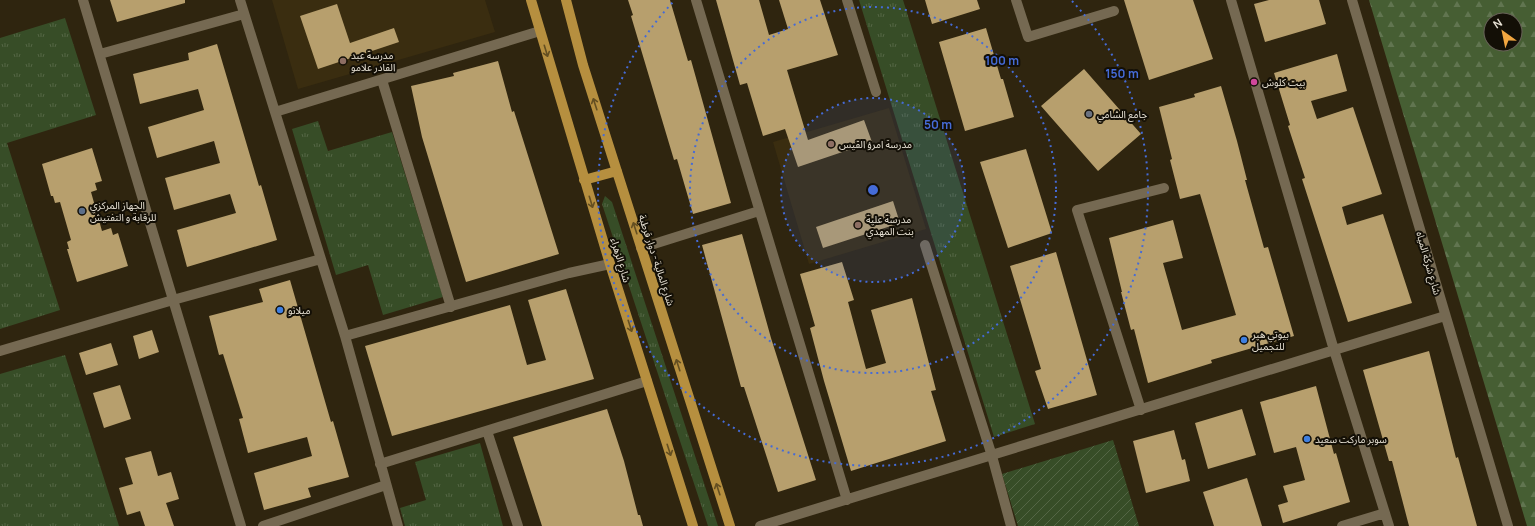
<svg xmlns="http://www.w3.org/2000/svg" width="1535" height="526" viewBox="0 0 1535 526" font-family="Manrope,'Noto Sans Arabic',sans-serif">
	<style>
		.built { fill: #3a2d10 }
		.grass { fill: url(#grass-tufts) }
		.forest { fill: url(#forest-firs); fill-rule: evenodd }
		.garden { fill: url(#garden-furrows) }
		.building { fill: #b79f6d }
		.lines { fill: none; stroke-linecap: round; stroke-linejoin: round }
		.minor { stroke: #756952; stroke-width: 10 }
		.major { stroke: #b68f3f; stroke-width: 10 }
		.oneway { stroke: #644f22 }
		.ring { fill: none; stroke: #456bd7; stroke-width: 2; stroke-dasharray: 2 4 }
		.education-dot { fill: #8d6e63; stroke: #130f06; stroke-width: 1.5 }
		.hotel-dot { fill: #d1479c; stroke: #130f06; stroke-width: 1.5 }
		.worship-dot { fill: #6b7280; stroke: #130f06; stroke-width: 1.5 }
		.service-dot { fill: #5c6f8a; stroke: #130f06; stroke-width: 1.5 }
		.shop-dot { fill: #3f7fe0; stroke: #130f06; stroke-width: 1.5 }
		.labels { text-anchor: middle; stroke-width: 4; stroke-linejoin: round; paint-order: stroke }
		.poi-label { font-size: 10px; fill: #e7e1d4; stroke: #130f06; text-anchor: start }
		.street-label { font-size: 10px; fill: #e7e1d4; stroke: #130f06 }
		.centre { fill: #456bd7; stroke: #130f06; stroke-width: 2 }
		.ring-label { font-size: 12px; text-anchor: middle; font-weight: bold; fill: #456bd7; stroke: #130f06; stroke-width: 4; stroke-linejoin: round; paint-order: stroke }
	</style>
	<defs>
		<pattern id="grass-tufts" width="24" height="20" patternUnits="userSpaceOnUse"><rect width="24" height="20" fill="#374d27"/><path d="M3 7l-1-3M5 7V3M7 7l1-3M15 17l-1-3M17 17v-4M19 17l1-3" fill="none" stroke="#546645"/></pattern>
		<pattern id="forest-firs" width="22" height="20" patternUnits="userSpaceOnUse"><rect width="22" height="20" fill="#465e33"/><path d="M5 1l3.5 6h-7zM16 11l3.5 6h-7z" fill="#617550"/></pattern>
		<pattern id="garden-furrows" width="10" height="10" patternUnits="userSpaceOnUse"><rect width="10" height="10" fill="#374d27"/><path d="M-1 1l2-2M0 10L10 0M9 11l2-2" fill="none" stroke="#546645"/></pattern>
	</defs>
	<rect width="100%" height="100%" fill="#2f250f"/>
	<path class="built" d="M 272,0 L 485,0 L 495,32 L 298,89 Z
		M 889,108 L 926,229 L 809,264 L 773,142 Z"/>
	<path class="grass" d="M 859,0 L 903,0 L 1035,424 L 994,437 Z
		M 65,18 L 96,115 L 7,143 L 60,310 L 0,329 L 0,38 Z
		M 318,121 L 328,151 L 392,132 L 443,297 L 383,315 L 368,265 L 336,275 L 292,129 Z
		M 605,196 L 612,202 L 718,526 L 708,526 L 602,204 Z
		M 65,355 L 119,526 L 0,526 L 0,374 Z
		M 480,443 L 503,526 L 405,526 L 400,508 L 426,500 L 415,462 Z"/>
	<path class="forest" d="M 1369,0 L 1535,0 L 1535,526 L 1527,526 ZM 1491,20 L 1515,20 L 1515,44 L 1491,44 Z"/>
	<path class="garden" d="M 1113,440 L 1139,526 L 1018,526 L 1002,474 Z"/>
	<path class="building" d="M 110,0 L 185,0 L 185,3 L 117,22 Z
		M 628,0 L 670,0 L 688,61 L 691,60 L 731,203 L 693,214 L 677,159 L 674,160 L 631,16 L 633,15 Z
		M 716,0 L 759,0 L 769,35 L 788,29 L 779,0 L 820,0 L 838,55 L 787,70 L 808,140 L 864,120 L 872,142 L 798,167 L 785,129 L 763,136 L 747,83 L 740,85 Z
		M 925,0 L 977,0 L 980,9 L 932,24 Z
		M 1124,0 L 1193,0 L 1213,59 L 1149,80 Z
		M 1269,0 L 1319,0 L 1326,24 L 1265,42 L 1254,4 Z
		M 337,4 L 350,43 L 394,28 L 399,42 L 318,69 L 300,16 Z
		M 986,28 L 1001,79 L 1003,79 L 1014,117 L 965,131 L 939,42 Z
		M 217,44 L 259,186 L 261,185 L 277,240 L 187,267 L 177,230 L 236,213 L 230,194 L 174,210 L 165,178 L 220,163 L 214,141 L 157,158 L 148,127 L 204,110 L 198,89 L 140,104 L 133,74 L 189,60 L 188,53 Z
		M 1337,54 L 1347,91 L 1311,101 L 1317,119 L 1353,107 L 1382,194 L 1342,207 L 1347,225 L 1383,214 L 1412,303 L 1348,322 L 1302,179 L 1305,178 L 1288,126 L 1290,125 L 1274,73 Z
		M 498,61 L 512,112 L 514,111 L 559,254 L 466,282 L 422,137 L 411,86 L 454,76 L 453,73 Z
		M 1084,69 L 1141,134 L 1098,171 L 1041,106 Z
		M 1221,86 L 1237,141 L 1247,180 L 1245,180 L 1264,248 L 1268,247 L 1294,336 L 1211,360 L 1212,363 L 1148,383 L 1134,329 L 1131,330 L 1121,292 L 1122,292 L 1109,238 L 1173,220 L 1183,258 L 1163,263 L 1182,330 L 1236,315 L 1200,194 L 1180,199 L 1170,160 L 1172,159 L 1159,107 L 1195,97 L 1194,94 Z
		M 92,148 L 102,181 L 95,183 L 97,190 L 91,192 L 102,231 L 111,228 L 113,235 L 118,233 L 128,266 L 77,282 L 67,249 L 69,249 L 67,242 L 71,240 L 60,202 L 55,203 L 53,196 L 51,196 L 42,164 Z
		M 1026,149 L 1052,233 L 1008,248 L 980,162 Z
		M 893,201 L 900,223 L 823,248 L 816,227 Z
		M 742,234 L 771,338 L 816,480 L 778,492 L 744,387 L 741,387 L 702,245 Z
		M 1056,252 L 1097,395 L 1048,409 L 1035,371 L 1041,369 L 1010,266 Z
		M 842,262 L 854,300 L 848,302 L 866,369 L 886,363 L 871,310 L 912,298 L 936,390 L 931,391 L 946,441 L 851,471 L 824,381 L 810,328 L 815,326 L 800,274 Z
		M 290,280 L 331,422 L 333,421 L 349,477 L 308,488 L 311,497 L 264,510 L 254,473 L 312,456 L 307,437 L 248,453 L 239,419 L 243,418 L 223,354 L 219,355 L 209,316 L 263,302 L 259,289 Z
		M 566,289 L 594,379 L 392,436 L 365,346 L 510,305 L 527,365 L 546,360 L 528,300 Z
		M 152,330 L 159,352 L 139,359 L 133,336 Z
		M 111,343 L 118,365 L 86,375 L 79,353 Z
		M 1429,351 L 1456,458 L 1458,457 L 1477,526 L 1409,526 L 1392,461 L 1389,461 L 1363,370 Z
		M 120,385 L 131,419 L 104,428 L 93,393 Z
		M 1316,386 L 1334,454 L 1336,453 L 1350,502 L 1283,523 L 1278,505 L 1288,502 L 1283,486 L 1305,480 L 1296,447 L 1274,453 L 1260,402 Z
		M 607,409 L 624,461 L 638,515 L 640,515 L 643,526 L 542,526 L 513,437 Z
		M 1242,409 L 1256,455 L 1208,469 L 1195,423 Z
		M 1174,430 L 1182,460 L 1185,459 L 1190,481 L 1146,493 L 1133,441 Z
		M 151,451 L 158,476 L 171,472 L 179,499 L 166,503 L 174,526 L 145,526 L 140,511 L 127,515 L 119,488 L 133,484 L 125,458 Z
		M 1247,478 L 1262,526 L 1214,526 L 1203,492 Z"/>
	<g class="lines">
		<path class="minor" d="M 83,0 L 241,526
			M 240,0 L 345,336 L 398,526
			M 696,0 L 847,500
			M 847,0 L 876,92
			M 1016,0 L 1028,37 L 1114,11
			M 1231,0 L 1334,350 L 1389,526
			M 1352,0 L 1508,526
			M 100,54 L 244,14
			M 382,80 L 451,307
			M 275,112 L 540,31
			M 925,245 L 992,456 L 1011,526
			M 641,248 L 759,211
			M 345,336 L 569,273 L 610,264
			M 0,351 L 173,300 L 321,259
			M 1141,410 L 1077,210 L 1164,188
			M 487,431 L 518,526
			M 380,464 L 647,381
			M 263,526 L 386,485
			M 760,526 L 1445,316
			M 1342,526 L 1385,513"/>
		<path class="major" d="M 531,0 L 610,264 L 693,526
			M 566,0 L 583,65 L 730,526
			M 584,180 L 617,171"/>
	</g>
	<defs><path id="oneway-shaft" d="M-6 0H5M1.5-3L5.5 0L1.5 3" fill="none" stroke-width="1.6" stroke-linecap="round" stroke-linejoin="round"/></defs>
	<g class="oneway">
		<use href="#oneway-shaft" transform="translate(546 51) rotate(73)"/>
		<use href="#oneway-shaft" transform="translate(595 104) rotate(-108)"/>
		<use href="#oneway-shaft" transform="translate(591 202) rotate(73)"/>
		<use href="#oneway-shaft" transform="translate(635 228) rotate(-108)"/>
		<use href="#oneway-shaft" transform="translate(630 326) rotate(72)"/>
		<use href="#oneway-shaft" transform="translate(678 365) rotate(-108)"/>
		<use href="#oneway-shaft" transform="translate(669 450) rotate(72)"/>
		<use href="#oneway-shaft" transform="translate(718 489) rotate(-108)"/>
	</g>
	<circle cx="873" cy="190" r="92" fill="#456bd7" fill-opacity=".12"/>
	<g class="ring">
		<circle cx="873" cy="190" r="92"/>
		<circle cx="873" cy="190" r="183"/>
		<path d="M1072 1A275 275 0 1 1 674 1"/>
	</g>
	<g class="education-dot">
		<circle cx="343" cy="61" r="4"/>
		<circle cx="831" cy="144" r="4"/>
		<circle cx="858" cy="225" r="4"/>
	</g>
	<circle class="hotel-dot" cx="1254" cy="82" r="4"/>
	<circle class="worship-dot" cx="1089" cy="114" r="4"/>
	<circle class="service-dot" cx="82" cy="211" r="4"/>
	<g class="shop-dot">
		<circle cx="280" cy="310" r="4"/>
		<circle cx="1244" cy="340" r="4"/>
		<circle cx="1307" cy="439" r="4"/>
	</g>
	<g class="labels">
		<g class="poi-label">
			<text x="351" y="59">مدرسة عبد<tspan x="351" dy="12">القادر علامو</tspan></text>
			<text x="1262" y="86">بيت كلوش</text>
			<text x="1097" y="118">جامع الشامي</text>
			<text x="839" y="148">مدرسة امرؤ القيس</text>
			<text x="90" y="209">الجهاز المركزي<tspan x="90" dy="12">للرقابة و التفتيش</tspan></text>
			<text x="866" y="223">مدرسة علية<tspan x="866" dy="12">بنت المهدي</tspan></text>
			<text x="288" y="314">ميلانو</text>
			<text x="1252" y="338">بيوتي هير<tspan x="1252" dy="12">للتجميل</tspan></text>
			<text x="1315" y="443">سوبر ماركت سعيد</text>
		</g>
		<g class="street-label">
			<text transform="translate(621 260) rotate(73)" y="4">شارع الزهراء</text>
			<text transform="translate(657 260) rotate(72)" y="4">شارع المالية - دوار قرطبة</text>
			<text transform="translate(1429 263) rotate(74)" y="4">شارع شركة المياه</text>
		</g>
	</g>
	<circle cx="873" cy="190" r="6" class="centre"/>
	<g class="ring-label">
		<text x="1002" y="65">100 m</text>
		<text x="1122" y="78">150 m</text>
		<text x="938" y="129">50 m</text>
	</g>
	<g transform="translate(1503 32) rotate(327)"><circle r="19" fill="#130f06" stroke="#686358"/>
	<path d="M0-3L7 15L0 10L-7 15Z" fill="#f1a640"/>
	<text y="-6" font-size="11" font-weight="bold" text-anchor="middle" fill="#e7e1d4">N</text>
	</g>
</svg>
